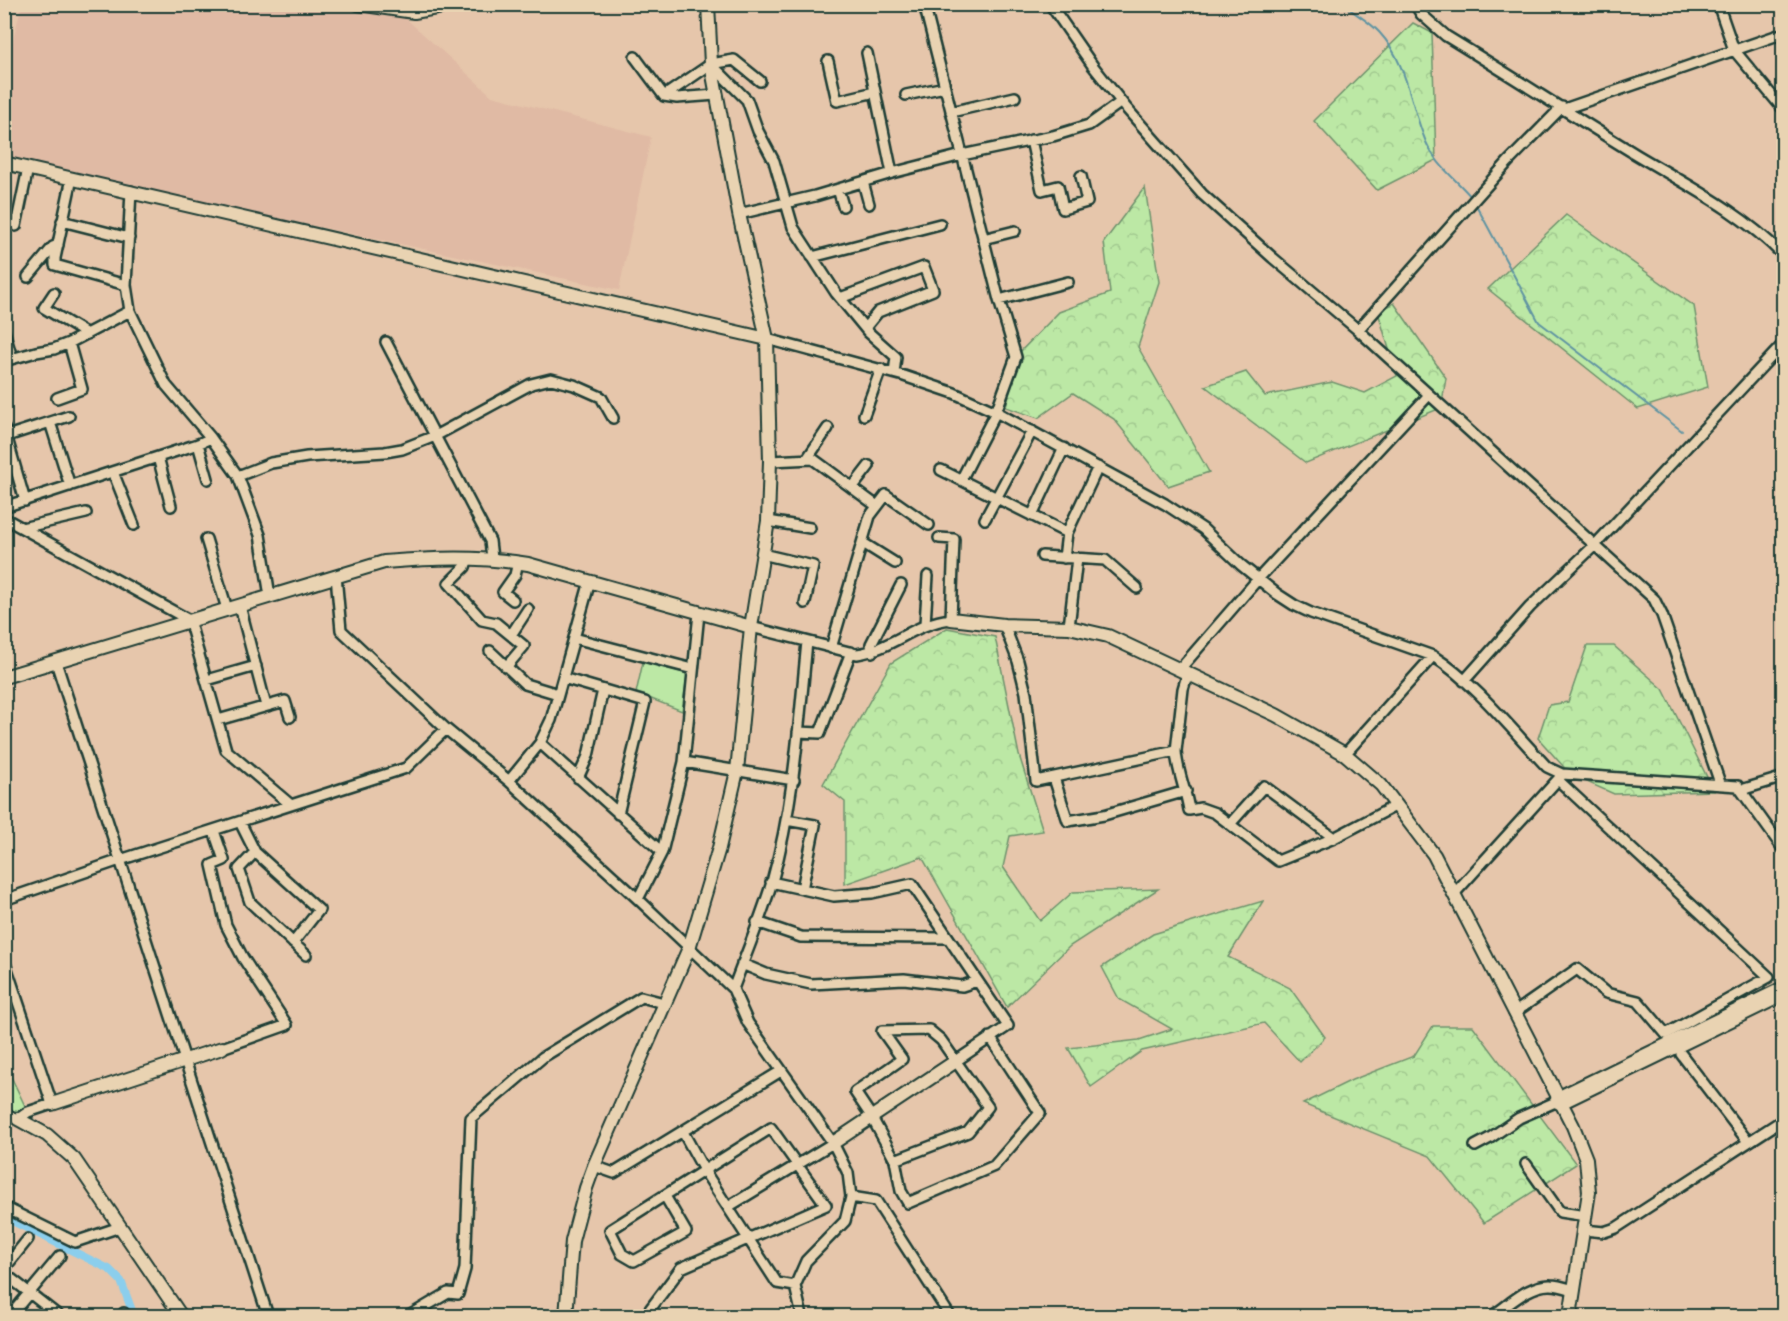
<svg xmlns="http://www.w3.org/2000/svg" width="1788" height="1321" viewBox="0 0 1788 1321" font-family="'Balsamiq Sans',sans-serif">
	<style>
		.built { fill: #e0baa4 }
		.forest { fill: url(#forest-crowns); stroke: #6e926c; stroke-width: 1.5 }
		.park { fill: #bce8a5; stroke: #6e926c; stroke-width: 1.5 }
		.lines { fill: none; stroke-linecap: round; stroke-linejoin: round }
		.stream { stroke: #6094a2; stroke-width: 2 }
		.canal { stroke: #8bceec; stroke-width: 8 }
		.minor-casing { stroke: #1f3d34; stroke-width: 14 }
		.tertiary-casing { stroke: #1f3d34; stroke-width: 16 }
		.motorway-casing { stroke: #1f3d34; stroke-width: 22 }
		.minor { stroke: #e9d3b2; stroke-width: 9 }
		.tertiary { stroke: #e9d3b2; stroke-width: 12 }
		.motorway { stroke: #e9d3b2; stroke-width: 18 }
	</style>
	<defs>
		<pattern id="forest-crowns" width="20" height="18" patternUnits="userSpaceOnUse" patternTransform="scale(1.5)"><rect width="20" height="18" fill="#bce8a5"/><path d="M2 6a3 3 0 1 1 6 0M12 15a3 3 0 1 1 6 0" fill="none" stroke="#a1c88f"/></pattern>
	</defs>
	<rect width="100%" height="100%" fill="#e6c6ab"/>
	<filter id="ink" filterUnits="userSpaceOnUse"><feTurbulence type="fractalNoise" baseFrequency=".0167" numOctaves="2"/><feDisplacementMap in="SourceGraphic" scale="12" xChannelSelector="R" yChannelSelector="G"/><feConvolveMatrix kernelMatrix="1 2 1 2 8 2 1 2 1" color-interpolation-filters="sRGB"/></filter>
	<g filter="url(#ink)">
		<path class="built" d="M 22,4 L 357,5 L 403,16 L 492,96 L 651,137 L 619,290 L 5,161 L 5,72 Z"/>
		<path class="forest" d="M 1413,23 L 1432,33 L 1436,160 L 1377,190 L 1314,121 Z
			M 1145,187 L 1159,282 L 1138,347 L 1209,472 L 1168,486 L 1114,419 L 1073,393 L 1038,418 L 1006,407 L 1019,353 L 1059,312 L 1110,293 L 1104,242 Z
			M 1566,215 L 1694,306 L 1708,387 L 1638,409 L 1488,289 Z
			M 1394,303 L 1446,378 L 1441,408 L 1306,463 L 1205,386 L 1246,372 L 1265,396 L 1332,382 L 1365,393 L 1397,376 L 1378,312 Z
			M 947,628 L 995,637 L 1019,755 L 1043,831 L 1010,836 L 1003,867 L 1040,921 L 1073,892 L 1158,889 L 1070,946 L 1007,1007 L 922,857 L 845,884 L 845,802 L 823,784 L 891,663 Z
			M 1587,646 L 1614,646 L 1663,689 L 1714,791 L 1614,794 L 1571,775 L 1538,738 L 1549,705 L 1568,702 Z
			M 1263,901 L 1228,957 L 1290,988 L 1325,1037 L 1300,1062 L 1264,1023 L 1142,1051 L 1091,1087 L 1068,1048 L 1139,1040 L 1172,1029 L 1119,999 L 1102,967 L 1153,934 Z
			M 1433,1026 L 1473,1026 L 1576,1164 L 1484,1223 L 1430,1156 L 1303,1104 L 1352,1080 L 1414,1056 Z"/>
		<path class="park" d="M 643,662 L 685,673 L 687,676 L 682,711 L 636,693 Z
			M 5,1064 L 26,1108 L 14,1112 L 5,1106 Z"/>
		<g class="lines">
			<path class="stream" d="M 1343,4 C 1355,14 1369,21 1379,32 C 1408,63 1410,105 1426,142 C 1436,165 1456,179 1472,198
				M 1475,203 L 1539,322 L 1682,431"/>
			<path class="canal" d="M 4,1217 L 109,1269 L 121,1281 L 134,1316"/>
			<g class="minor-casing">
				<path id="minor" d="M 924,4 L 999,300 L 1016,357 L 996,412 L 961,480
					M 1050,4 L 1093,66 L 1127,109 L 1202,194 L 1273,258 L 1358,330 L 1654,599 L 1662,615 L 1720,783
					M 1415,4 L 1421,14 L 1446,36 C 1510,75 1573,116 1637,155 C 1689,186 1741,212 1784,256
					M 1718,4 L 1734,50 L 1784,110
					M 867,53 L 892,173
					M 635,57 L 664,96 L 677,98 L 716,95
					M 828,61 L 837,101 L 875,92
					M 711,64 L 747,100 L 758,131 L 774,161 L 793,227 L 836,293 L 868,332 L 896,357 L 894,373
					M 906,95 L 945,87
					M 664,96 L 711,64 L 734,60 L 760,81
					M 1564,109 L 1784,33
					M 951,112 L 1015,97
					M 1031,140 L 1042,190 L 1058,186 L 1063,209 L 1087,202 L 1081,176
					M 72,178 L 55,258 L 55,265 L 126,285
					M 863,182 L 869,204
					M 838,189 L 843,206
					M 131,191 L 126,285 L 130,311 L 166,385 L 211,438 L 238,476 L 260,535 L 270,596
					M 739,214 L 815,196 L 892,173 L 962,155 L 1053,136 L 1089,125 L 1121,102
					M 62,221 L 129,238
					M 16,226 L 28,168
					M 983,239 L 1015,231
					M 812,257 L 940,224
					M 28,277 L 53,247 L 58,245
					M 54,293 L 44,308 L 87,334
					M 840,298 L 924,267 L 933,290 L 878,312 L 865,328
					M 999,300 L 1068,282
					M 1358,330 L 1508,162 L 1562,107
					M 4,331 L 12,358
					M 767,339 L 904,376 L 954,393 L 996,412 L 1165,504 L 1203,529 L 1241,565 L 1277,594 L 1294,605 L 1311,613 L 1433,656 C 1474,682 1513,731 1547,767 L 1562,774 L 1738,786 L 1784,850
					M 386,342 L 490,541 L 492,558
					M 4,361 L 36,352 L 54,349 L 69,343 L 130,311
					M 57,398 L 82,389 L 69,343
					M 864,415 L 881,369
					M 50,422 L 70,486
					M 4,428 L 25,501
					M 7,436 L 69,416
					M 198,444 L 208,479
					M 158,457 L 171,506
					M 807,459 L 828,428
					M 770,461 L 813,459 L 877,506
					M 941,470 L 1067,533 L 1064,558
					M 113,472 L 134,525
					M 238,476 L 271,463 L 307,457 L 385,452 L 402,449 L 435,436 L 531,384 L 551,379 L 574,385 L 601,397 L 613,418
					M 852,488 L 869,466
					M 4,507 L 198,444 L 211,438
					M 1032,516 L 1064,448
					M 4,518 L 189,620 L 226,750 L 291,805
					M 985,519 L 1032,431
					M 768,521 L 810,528
					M 22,528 L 86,513
					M 1067,533 L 1098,467
					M 206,539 L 227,609
					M 863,543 L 895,563
					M 762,554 L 813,566 L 805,603
					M 1042,556 L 1105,560 L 1137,588
					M 468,558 L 465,567 L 449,583 L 482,620 L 496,623 L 524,646 L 506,667
					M 336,576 L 341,630 L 446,729 L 509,781 L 638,899 L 733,989 L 748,1023 L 833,1143 L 848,1173 L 851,1197 L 845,1221 L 806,1261 L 795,1286 L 802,1316
					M 513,600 L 503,592 L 515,575 L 518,562
					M 240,606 L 266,706
					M 925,624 L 928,576
					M 1004,625 L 1018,661 L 1026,693 L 1036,781 L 1176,751
					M 751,627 L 857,654 C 892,649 914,623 951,619 L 954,539 L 939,538
					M 1069,627 L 1077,558
					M 511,635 L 528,609
					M 574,638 L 693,669
					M 831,648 L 870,516 L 886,495 L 929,525
					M 490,651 L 525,684 L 558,694
					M 872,652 L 871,644 L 901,585
					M 56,662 L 268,1316
					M 1180,669 L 1258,579 L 1429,395
					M 1188,672 L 1183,689 L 1176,751 C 1177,771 1186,790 1189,810 L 1201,808 L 1215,813 L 1278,861 L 1334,838 L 1397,805
					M 563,678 L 645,702 L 618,814
					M 207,680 L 256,666
					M 1464,681 L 1530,607 L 1595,545 L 1784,343
					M 218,720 L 285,701 L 290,717
					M 798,732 L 820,733 L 851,652
					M 540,743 L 662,852
					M 1345,754 L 1433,656
					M 684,762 L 794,780
					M 578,778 L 588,756 L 603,690
					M 1054,778 L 1068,821 L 1104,815 L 1186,791
					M 509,781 L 540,743 L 551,720 L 590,581
					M 1741,790 L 1784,777
					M 786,820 L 815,825 L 802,889
					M 240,822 L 255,852 L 319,910 L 293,943
					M 1230,824 L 1264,786 L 1334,838
					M 214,831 L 224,860 L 212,865 L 226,925 L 243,958 L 287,1025 L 222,1048
					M 255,852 L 239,869 L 250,902 L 306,955
					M 771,882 L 834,896 L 872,893 L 912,884 L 1008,1026 L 956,1061
					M 1454,894 L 1561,776
					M 638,899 L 662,852 L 684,762 L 699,613
					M 4,900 L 120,860 L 406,768 L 446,729
					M 757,922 L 801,937 L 948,938
					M 4,960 L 52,1104 L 28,1112 L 18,1119 L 4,1114
					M 742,964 L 766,974 L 811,984 L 904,979 L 962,986 L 977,981
					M 733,989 C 746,954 761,918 772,882 C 794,804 799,723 807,642
					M 1514,1013 L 1577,969 L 1606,993 L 1638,1001 L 1666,1034 L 1769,977 L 1558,780
					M 1681,1054 L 1746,1139 L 1750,1140
					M 683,1132 L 705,1172 L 777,1283 L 795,1286
					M 1475,1146 L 1490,1138 L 1519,1118 L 1560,1100
					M 895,1160 L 968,1132 L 988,1107 L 941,1040 L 929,1030 L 882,1031 L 902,1059 L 855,1092 L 871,1116 L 895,1160 L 901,1191 L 908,1203 L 994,1166 L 1040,1113 L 990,1037
					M 1526,1164 L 1560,1212 L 1586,1216
					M 594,1166 L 614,1173 L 781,1071
					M 851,1197 L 876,1201 L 950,1316
					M 4,1207 L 75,1242 L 120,1227
					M 728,1207 L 833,1143
					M 1584,1230 L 1604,1232 L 1616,1228 L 1784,1119
					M 4,1269 L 28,1239
					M 4,1273 L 59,1316
					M 124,1313 L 125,1316
					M 10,1316 L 60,1256
					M 409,1316 L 448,1293 L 458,1294 L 465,1269 L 471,1118 L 543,1057 L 641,997 L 664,1003
					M 645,1316 L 681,1268 L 826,1205 L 771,1128 L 610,1230 L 622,1254 L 634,1261 L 686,1232 L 665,1196
					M 1492,1316 C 1509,1305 1529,1284 1551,1285 C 1558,1285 1567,1288 1574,1290"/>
			</g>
			<g class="tertiary-casing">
				<path id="tertiary" d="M 358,4 L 414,12 L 459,4
					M 4,163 L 767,339
					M 951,619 L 1004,625 L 1069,627 L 1108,636 L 1276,715 L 1345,754 L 1381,785 L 1434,855 L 1573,1126 L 1586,1159 L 1589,1192 L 1570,1316
					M 4,677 L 384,562 C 433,558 480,556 528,564 L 751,627
					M 52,1104 L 222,1048
					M 18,1119 L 47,1135 L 74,1159 L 181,1316
					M 833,1143 L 956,1061
					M 566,1316 L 572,1241 L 586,1188 L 594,1166 L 689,948 L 719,848 L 737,771 L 751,627 L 768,521 L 770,461 L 767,339 L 739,214 L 711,64 L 708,4"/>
			</g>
			<g class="motorway-casing">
				<path id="motorway" d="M 1560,1100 L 1784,991"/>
			</g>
			<use href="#minor" class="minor"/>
			<use href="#tertiary" class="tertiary"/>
			<use href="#motorway" class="motorway"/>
		</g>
	</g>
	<rect width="1788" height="1321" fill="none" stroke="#e9d3b2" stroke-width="24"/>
	<rect x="12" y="12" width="1764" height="1297" fill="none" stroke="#1f3d34" stroke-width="2" filter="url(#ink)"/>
</svg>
